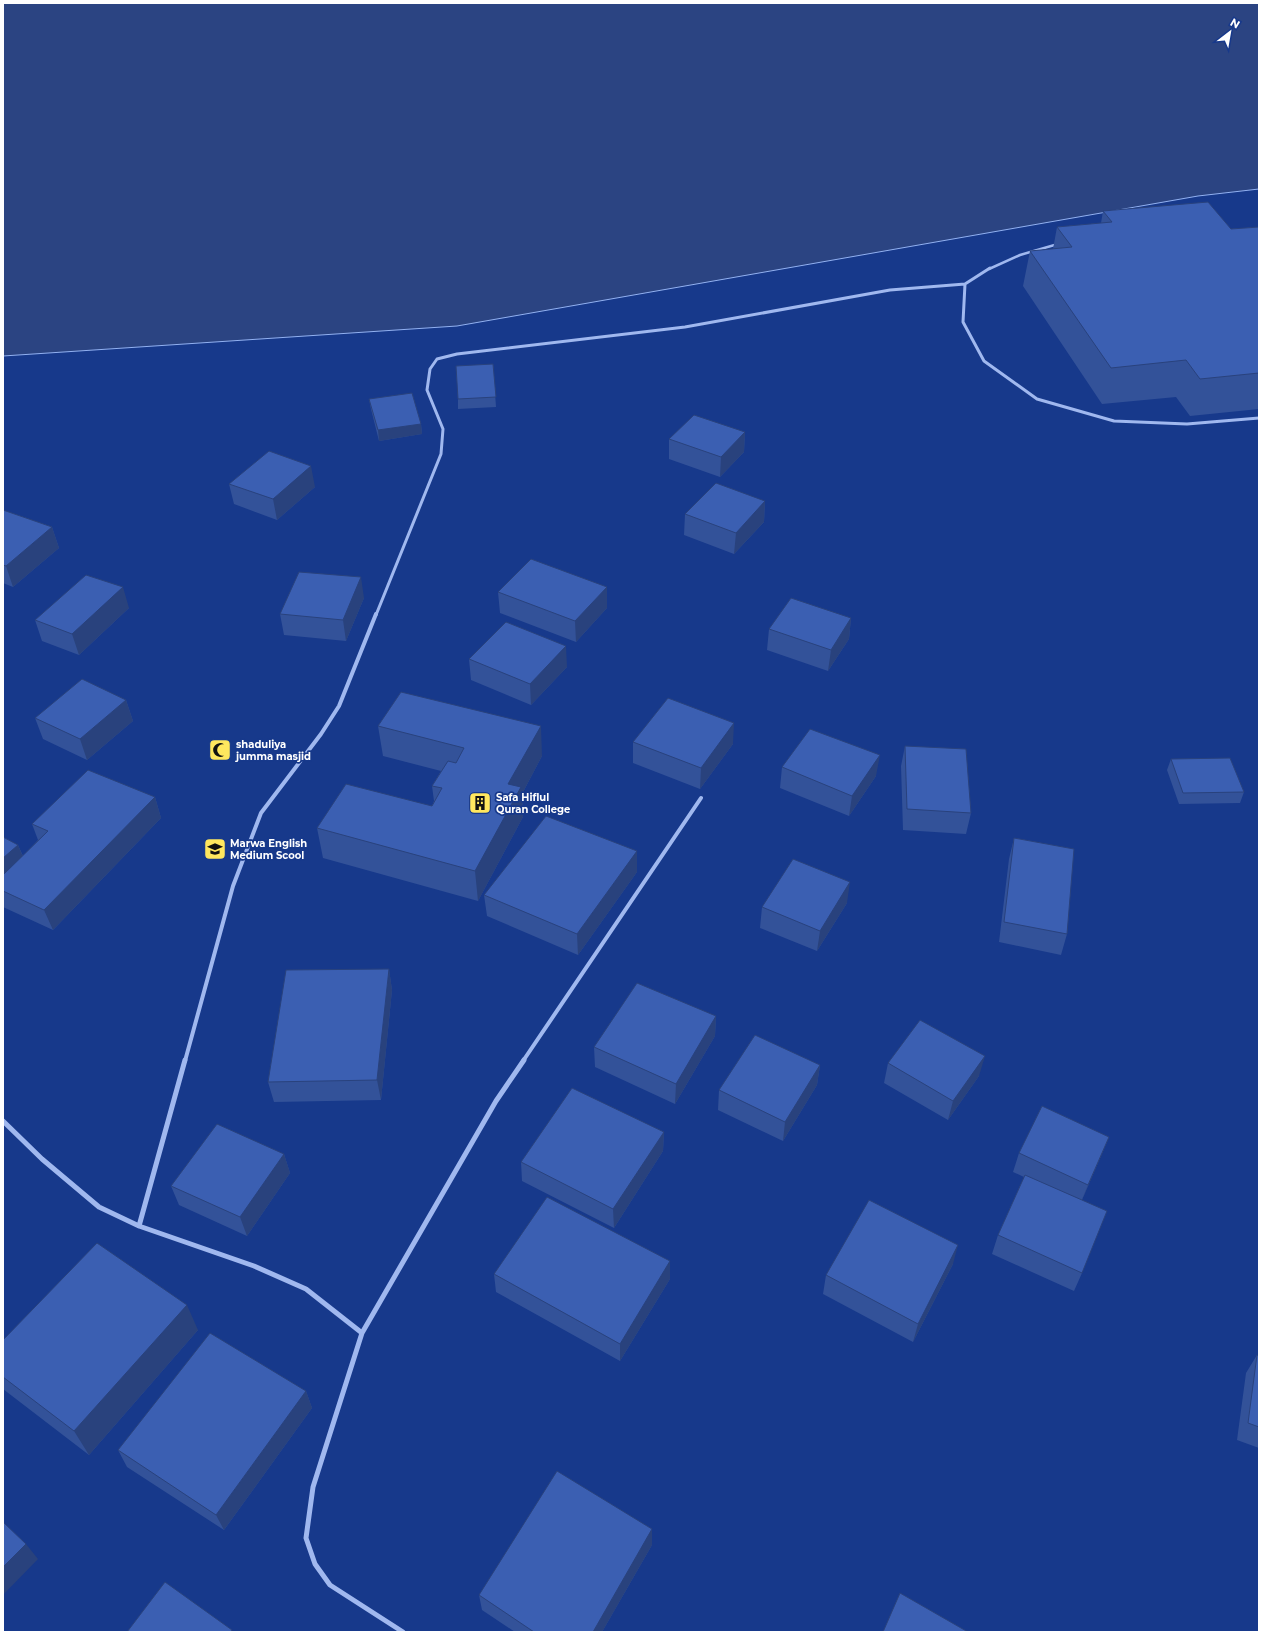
<svg xmlns="http://www.w3.org/2000/svg" width="1262" height="1635" viewBox="0 0 1262 1635" font-family="Montserrat,sans-serif">
	<style>
		.water { fill: #2b4482; stroke: #92b1f1 }
		.lines { fill: none; stroke-linecap: round; stroke-linejoin: round }
		.minor-far3 { stroke: #a0b8ef; stroke-width: 2.5 }
		.minor-far2 { stroke: #a0b8ef; stroke-width: 3 }
		.minor-far1 { stroke: #a0b8ef; stroke-width: 4 }
		.minor { stroke: #a0b8ef; stroke-width: 5 }
		.wall { fill: #335299 }
		.shaded-wall { fill: #29427d }
		.building { fill: #3b5fb2; stroke: #29427d }
		.labels { text-anchor: middle; stroke-width: 3.5; stroke-linejoin: round; paint-order: stroke }
		.poi-label { font-size: 10px; font-weight: bold; fill: #fff; stroke: #17398b; text-anchor: start }
	</style>
	<rect width="100%" height="100%" fill="#17398b"/>
	<path class="water" d="M 3,3 L 1259,3 L 1259,189 L 1198,196 L 457,326 L 3,356 Z"/>
	<g class="lines">
		<path class="minor-far3" d="M 989,269 L 1020,255 L 1058,244"/>
		<path class="minor-far2" d="M 990,268 L 965,284 L 963,322 L 984,361 L 1037,399 L 1114,421 L 1187,424 L 1259,418
			M 376,615 L 441,454 L 443,429 L 427,390 L 430,369 L 437,359 L 457,354 L 685,327 L 890,290 L 965,284"/>
		<path class="minor-far1" d="M 185,1061 L 233,886 L 261,813 L 321,734 L 339,706 L 376,614
			M 523,1061 L 701,798"/>
		<path class="minor" d="M 3,1121 L 42,1159 L 99,1207 L 139,1226 L 254,1266 L 306,1289 L 362,1333
			M 139,1226 L 185,1060
			M 403,1632 L 330,1585 L 315,1564 L 306,1538 L 313,1487 L 362,1333 L 496,1101 L 524,1060"/>
	</g>
	<path class="wall" d="M 1103,211 L 1231,229 L 1259,227 L 1259,409 L 1190,416 L 1176,397 L 1102,404 L 1023,286 L 1030,251 L 1053,249 L 1057,227 L 1101,223 Z
		M 493,364 L 496,407 L 458,409 L 458,399 Z
		M 369,399 L 421,424 L 422,434 L 379,441 L 371,409 Z
		M 745,432 L 744,452 L 720,477 L 669,459 L 669,439 Z
		M 229,484 L 315,487 L 277,520 L 234,504 Z
		M 765,501 L 764,522 L 734,554 L 684,535 L 685,514 Z
		M 3,510 L 52,527 L 59,548 L 13,587 L 3,583 Z
		M 607,587 L 607,608 L 576,642 L 500,613 L 498,592 Z
		M 364,598 L 346,641 L 284,635 L 280,614 Z
		M 129,608 L 79,655 L 42,641 L 35,620 Z
		M 851,618 L 849,639 L 828,671 L 767,650 L 769,629 Z
		M 469,659 L 567,667 L 531,705 L 471,680 Z
		M 126,700 L 133,721 L 87,760 L 43,739 L 35,718 Z
		M 378,726 L 542,756 L 522,794 L 523,817 L 478,901 L 323,858 L 317,828 L 432,806 L 434,801 L 432,786 L 441,771 L 383,756 Z
		M 633,742 L 733,744 L 700,789 L 633,763 Z
		M 905,746 L 971,813 L 966,834 L 903,830 L 901,766 Z
		M 1171,759 L 1244,792 L 1240,803 L 1179,804 L 1167,770 Z
		M 782,767 L 876,776 L 849,816 L 780,788 Z
		M 155,797 L 161,818 L 53,930 L 3,907 L 3,837 L 18,845 L 23,856 L 38,840 L 32,824 Z
		M 1014,838 L 1067,934 L 1061,955 L 999,942 L 1009,859 Z
		M 637,872 L 578,955 L 487,916 L 484,895 Z
		M 847,903 L 817,951 L 760,928 L 762,907 Z
		M 389,969 L 392,990 L 381,1100 L 274,1102 L 268,1082 Z
		M 716,1016 L 715,1036 L 675,1104 L 595,1067 L 594,1047 Z
		M 888,1063 L 979,1076 L 948,1120 L 884,1083 Z
		M 820,1065 L 817,1085 L 783,1141 L 718,1110 L 719,1090 Z
		M 664,1132 L 663,1151 L 614,1228 L 522,1181 L 521,1162 Z
		M 1109,1137 L 1101,1156 L 1082,1200 L 1082,1273 L 1074,1291 L 992,1254 L 998,1235 L 1024,1177 L 1013,1172 L 1019,1153 Z
		M 284,1154 L 290,1173 L 247,1236 L 179,1205 L 171,1186 Z
		M 670,1261 L 670,1279 L 620,1361 L 496,1292 L 494,1274 Z
		M 953,1264 L 913,1342 L 823,1294 L 826,1275 Z
		M 198,1330 L 89,1455 L 3,1389 L 3,1340 Z
		M 1257,1355 L 1259,1356 L 1259,1448 L 1237,1440 L 1246,1373 Z
		M 306,1391 L 312,1408 L 224,1530 L 127,1467 L 118,1450 Z
		M 652,1545 L 602,1632 L 515,1632 L 482,1610 L 479,1595 Z"/>
	<path class="shaded-wall" d="M 421,424 L 422,434 L 379,441 L 378,430 Z
		M 745,432 L 744,452 L 720,477 L 721,457 Z
		M 311,466 L 315,487 L 277,520 L 273,499 Z
		M 765,501 L 764,522 L 734,554 L 736,533 Z
		M 52,527 L 59,548 L 13,587 L 6,566 Z
		M 361,577 L 364,598 L 346,641 L 343,620 Z
		M 123,587 L 129,608 L 79,655 L 72,634 Z
		M 607,587 L 607,608 L 576,642 L 575,621 Z
		M 851,618 L 849,639 L 828,671 L 831,650 Z
		M 566,646 L 567,667 L 531,705 L 530,684 Z
		M 126,700 L 133,721 L 87,760 L 80,739 Z
		M 734,723 L 733,744 L 700,789 L 701,768 Z
		M 541,726 L 542,756 L 522,794 L 523,817 L 478,901 L 475,871 L 508,784 Z
		M 880,755 L 876,776 L 849,816 L 852,796 Z
		M 155,797 L 161,818 L 53,930 L 44,910 Z
		M 18,845 L 27,866 L 3,886 L 3,858 Z
		M 637,851 L 637,872 L 578,955 L 577,934 Z
		M 850,882 L 847,903 L 817,951 L 820,931 Z
		M 389,969 L 392,990 L 381,1100 L 377,1080 Z
		M 716,1016 L 715,1036 L 675,1104 L 676,1084 Z
		M 985,1056 L 979,1076 L 948,1120 L 953,1101 Z
		M 820,1065 L 817,1085 L 783,1141 L 785,1122 Z
		M 664,1132 L 663,1151 L 614,1228 L 613,1209 Z
		M 1109,1137 L 1101,1156 L 1080,1204 L 1088,1185 Z
		M 284,1154 L 290,1173 L 247,1236 L 240,1217 Z
		M 958,1245 L 953,1264 L 913,1342 L 918,1324 Z
		M 670,1261 L 670,1279 L 620,1361 L 620,1344 Z
		M 187,1305 L 198,1330 L 89,1455 L 74,1431 Z
		M 306,1391 L 312,1408 L 224,1530 L 216,1515 Z
		M 652,1529 L 652,1545 L 602,1632 L 593,1632 Z
		M 26,1544 L 38,1559 L 3,1595 L 3,1567 Z"/>
	<path class="building" d="M 1208,202 L 1231,229 L 1259,227 L 1259,373 L 1200,379 L 1186,360 L 1111,368 L 1030,251 L 1072,247 L 1057,227 L 1112,222 L 1103,211 Z
		M 493,364 L 496,397 L 458,399 L 456,366 Z
		M 412,393 L 421,424 L 378,430 L 369,399 Z
		M 694,415 L 745,432 L 721,457 L 669,439 Z
		M 269,451 L 311,466 L 273,499 L 229,484 Z
		M 716,483 L 765,501 L 736,533 L 685,514 Z
		M 3,510 L 52,527 L 6,566 L 3,565 Z
		M 531,559 L 607,587 L 575,621 L 498,592 Z
		M 299,572 L 361,577 L 343,620 L 280,614 Z
		M 86,575 L 123,587 L 72,634 L 35,620 Z
		M 791,598 L 851,618 L 831,650 L 769,629 Z
		M 506,622 L 566,646 L 530,684 L 469,659 Z
		M 82,679 L 126,700 L 80,739 L 35,718 Z
		M 401,692 L 541,726 L 508,784 L 521,787 L 475,871 L 317,828 L 346,784 L 432,806 L 442,788 L 432,786 L 448,761 L 456,763 L 464,748 L 378,726 Z
		M 668,698 L 734,723 L 701,768 L 633,742 Z
		M 810,729 L 880,755 L 852,796 L 782,767 Z
		M 905,746 L 966,749 L 971,813 L 907,809 Z
		M 1230,758 L 1244,792 L 1183,793 L 1171,759 Z
		M 88,770 L 155,797 L 44,910 L 3,891 L 3,875 L 48,831 L 32,824 Z
		M 546,816 L 637,851 L 577,934 L 484,895 Z
		M 3,837 L 18,845 L 3,858 Z
		M 1014,838 L 1074,849 L 1067,934 L 1004,922 Z
		M 793,859 L 850,882 L 820,931 L 762,907 Z
		M 389,969 L 377,1080 L 268,1082 L 286,970 Z
		M 637,983 L 716,1016 L 676,1084 L 594,1047 Z
		M 920,1020 L 985,1056 L 953,1101 L 888,1063 Z
		M 755,1035 L 820,1065 L 785,1122 L 719,1090 Z
		M 572,1088 L 664,1132 L 613,1209 L 521,1162 Z
		M 1042,1106 L 1109,1137 L 1088,1185 L 1019,1153 Z
		M 217,1124 L 284,1154 L 240,1217 L 171,1186 Z
		M 1025,1175 L 1107,1211 L 1082,1273 L 998,1235 Z
		M 547,1197 L 670,1261 L 620,1344 L 494,1274 Z
		M 869,1200 L 958,1245 L 918,1324 L 826,1275 Z
		M 97,1243 L 187,1305 L 74,1431 L 3,1377 L 3,1340 Z
		M 210,1333 L 306,1391 L 216,1515 L 118,1450 Z
		M 1257,1355 L 1259,1356 L 1259,1427 L 1248,1423 Z
		M 557,1471 L 652,1529 L 593,1632 L 534,1632 L 479,1595 Z
		M 3,1522 L 26,1544 L 3,1567 Z
		M 165,1582 L 232,1630 L 231,1632 L 127,1632 Z
		M 900,1593 L 968,1632 L 883,1632 Z"/>
	<defs>
		<g id="mosque-square" transform="scale(1.15)"><rect x="-9" y="-9" width="18" height="18" rx="4" fill="#ffe75e" stroke="#17398b"/><path d="M3.5-4.9A6 6 0 1 0 3.5 4.9A5 5 0 1 1 3.5-4.9Z" fill="#111"/></g>
		<g id="building-square" transform="scale(1.15)"><rect x="-9" y="-9" width="18" height="18" rx="4" fill="#ffe75e" stroke="#17398b"/><path d="M-4-6H4V6H1V3H-1V6H-4ZM-2.5-4.3h1.7v1.8h-1.7ZM.8-4.3h1.7v1.8H.8ZM-2.5-1h1.7V.8h-1.7ZM.8-1h1.7V.8H.8Z" fill="#111"/></g>
		<g id="school-square" transform="scale(1.15)"><rect x="-9" y="-9" width="18" height="18" rx="4" fill="#ffe75e" stroke="#17398b"/><path d="M0-5L7-2L0 1L-7-2ZM-4 1L0 2.5L4 1V4Q0 6-4 4Z" fill="#111"/></g>
	</defs>
	<g fill-rule="evenodd">
		<use href="#mosque-square" x="220" y="750"/>
		<use href="#building-square" x="480" y="803"/>
		<use href="#school-square" x="215" y="849"/>
	</g>
	<g class="labels">
		<g class="poi-label">
			<text x="236" y="748">shaduliya<tspan x="236" dy="12">jumma masjid</tspan></text>
			<text x="496" y="801">Safa Hiflul<tspan x="496" dy="12">Quran College</tspan></text>
			<text x="230" y="847">Marwa English<tspan x="230" dy="12">Medium Scool</tspan></text>
		</g>
	</g>
	<rect width="1262" height="1635" fill="none" stroke="#ffffff" stroke-width="8"/>
	<g transform="translate(1230 32) rotate(31)" stroke="#17398b" stroke-width="3" paint-order="stroke">
	<path d="M0-3L7 15L0 10L-7 15Z" fill="#ffffff"/>
	<text y="-6" font-size="11" font-weight="bold" text-anchor="middle" fill="#ffffff">N</text>
	</g>
</svg>
